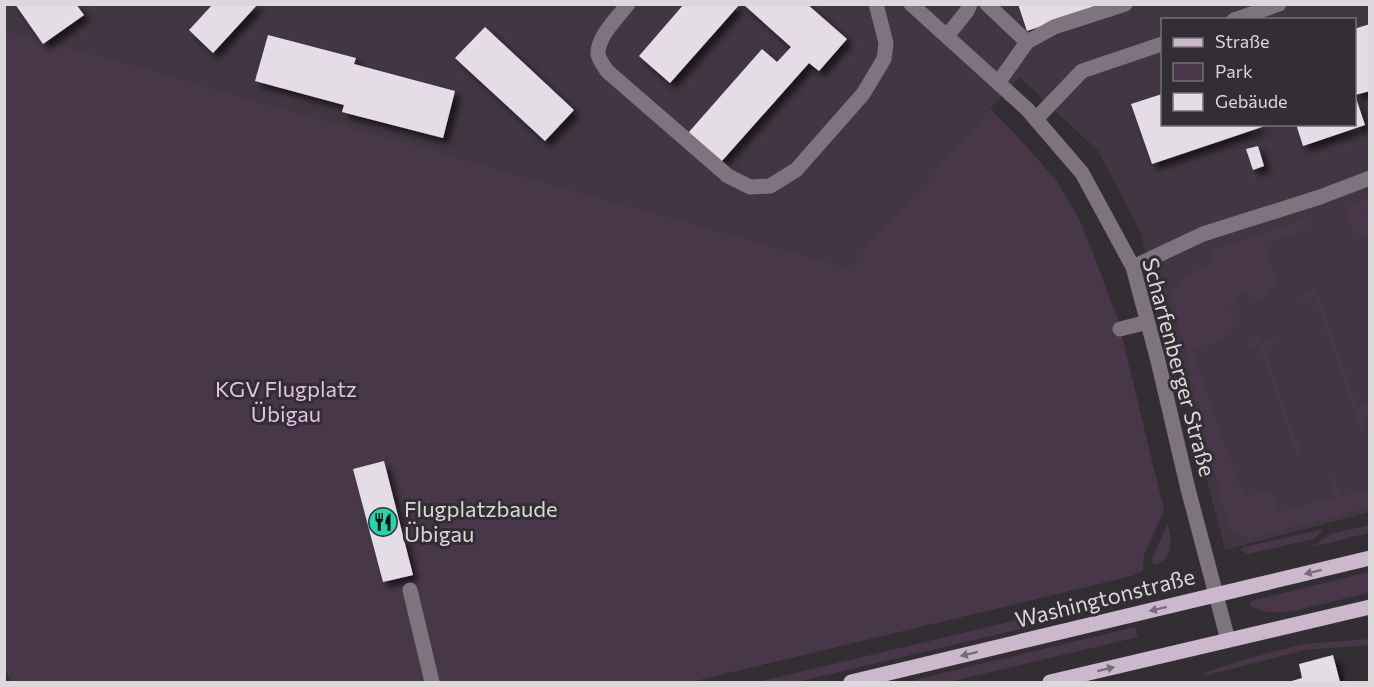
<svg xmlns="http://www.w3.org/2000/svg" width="1374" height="687" viewBox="0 0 1374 687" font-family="Commissioner,sans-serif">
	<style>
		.built { fill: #413641; fill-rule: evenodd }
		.green { fill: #473749 }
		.building { fill: #e5dde6; filter: url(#shadow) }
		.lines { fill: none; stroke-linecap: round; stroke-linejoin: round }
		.minor { stroke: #7d747e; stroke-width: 15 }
		.major { stroke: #cbb8cd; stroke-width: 15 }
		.oneway { fill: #776c79 }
		.labels { text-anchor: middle; stroke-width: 6; stroke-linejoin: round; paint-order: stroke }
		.street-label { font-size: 22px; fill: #dbd7db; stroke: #332d34 }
		.park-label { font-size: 22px; fill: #e5bee8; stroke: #332d34 }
		.poi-label { font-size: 22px; fill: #dbd7db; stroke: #332d34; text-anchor: start }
	</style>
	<defs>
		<filter id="shadow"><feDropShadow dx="5.5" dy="5.5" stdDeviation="3" flood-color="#0009"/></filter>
	</defs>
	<rect width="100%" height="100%" fill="#332d34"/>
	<path class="built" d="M 4,5 L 1369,5 L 1369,512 L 1225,550 L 1183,386 L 1140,231 L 1098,151 L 1019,77 L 848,267 L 11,34 L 5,31 ZM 1162,20 L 1354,20 L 1354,124 L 1162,124 Z"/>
	<path class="green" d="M 4,31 L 137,66 L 236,96 L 848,267 L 990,109 L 1018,137 L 1056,180 L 1077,215 L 1093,253 L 1118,320 L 1164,510 L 1144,555 L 1143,571 L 1132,576 L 691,682 L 11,682 L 4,667 Z
		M 1369,198 L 1369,209 L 1366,211 L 1369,222 L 1369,239 L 1368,235 L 1355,239 L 1344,207 Z
		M 1309,218 L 1311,228 L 1265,244 L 1278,283 L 1258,303 L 1243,290 L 1230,306 L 1244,319 L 1223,340 L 1192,350 L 1244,497 L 1271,490 L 1278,512 L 1334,498 L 1330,477 L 1335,476 L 1340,496 L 1369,489 L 1369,508 L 1249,539 C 1235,535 1232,531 1226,519 L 1174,308 C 1174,304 1172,297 1173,293 C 1178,277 1198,268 1212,263 L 1209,252 Z
		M 1316,285 L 1357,405 L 1369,402 L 1369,413 L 1361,433 L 1314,296 L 1295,302 Z
		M 1260,334 L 1263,343 L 1274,339 L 1276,343 L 1264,348 L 1302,455 L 1297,457 L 1259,346 L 1241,351 Z
		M 1167,524 C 1174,537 1172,564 1153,564 L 1152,559 Z
		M 1369,525 L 1369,533 L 1312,547 L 1330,534 Z
		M 1324,529 L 1314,539 L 1248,554 L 1240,550 L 1244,547 Z
		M 1369,572 L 1369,593 C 1354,596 1339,600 1323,604 C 1300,609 1272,620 1250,605 L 1251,601 Z
		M 1130,593 L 1133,602 L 797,682 L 758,682 Z
		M 1135,627 L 1138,637 L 949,682 L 906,682 Z
		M 1369,639 L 1369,645 L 1305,650 L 1205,676 L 1204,673 L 1242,660 L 1303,644 Z"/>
	<path class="building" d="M 15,4 L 76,4 L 84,15 L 43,44 Z
		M 213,4 L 258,4 L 213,53 L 189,30 Z
		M 684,4 L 740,4 L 670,83 L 639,56 Z
		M 743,4 L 807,4 L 847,39 L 819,71 L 809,63 L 721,162 L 688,133 L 762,49 L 777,62 L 791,47 Z
		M 1018,4 L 1104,4 L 1104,5 L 1027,31 Z
		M 1370,24 L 1370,91 L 1355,95 L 1365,125 L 1303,146 L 1296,124 L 1354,124 L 1354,29 Z
		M 485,27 L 574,110 L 545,141 L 455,58 Z
		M 268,35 L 356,58 L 354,64 L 455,91 L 443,138 L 342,112 L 344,105 L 255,81 Z
		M 1162,94 L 1162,124 L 1268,125 L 1152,164 L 1131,104 Z
		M 1258,146 L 1264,166 L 1253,170 L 1246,149 Z
		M 384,461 L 413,575 L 383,582 L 353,469 Z
		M 1333,655 L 1340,682 L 1288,682 L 1302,678 L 1299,664 Z"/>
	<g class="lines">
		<path class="minor" d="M 628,4 C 618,17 597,37 598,54 C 599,60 604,66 607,71 L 728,176 L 750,187 L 770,186 L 796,170 L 863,94 L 884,59 L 886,43 L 876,4
			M 911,4 L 1027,109 L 1082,173 L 1133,267 L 1158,361 L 1188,489 L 1228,640
			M 987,4 L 1027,42
			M 1234,20 L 1279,4
			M 947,36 L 967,11 L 970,4
			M 998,83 L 1027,42 L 1054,27 L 1125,4
			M 1036,119 L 1082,71 L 1162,44
			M 1133,267 L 1203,234 L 1320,197 L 1370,178
			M 1120,329 L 1148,322
			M 410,590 L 432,682"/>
		<path class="major" d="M 851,682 L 1370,558
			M 1050,682 L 1370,607"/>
	</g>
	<defs><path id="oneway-solid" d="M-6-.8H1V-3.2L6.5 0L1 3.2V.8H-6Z" transform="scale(1.5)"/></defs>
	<g class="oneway">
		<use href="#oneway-solid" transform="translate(1313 572) rotate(166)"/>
		<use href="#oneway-solid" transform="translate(1158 609) rotate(166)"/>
		<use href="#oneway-solid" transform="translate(969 654) rotate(166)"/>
		<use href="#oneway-solid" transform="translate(1106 669) rotate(-14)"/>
	</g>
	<defs>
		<g id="restaurant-disc" transform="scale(1.5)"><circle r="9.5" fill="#21d5af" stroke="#332d34"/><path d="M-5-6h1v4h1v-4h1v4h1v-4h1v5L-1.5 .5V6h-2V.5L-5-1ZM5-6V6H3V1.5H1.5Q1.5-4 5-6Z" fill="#111"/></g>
	</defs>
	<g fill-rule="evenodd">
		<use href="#restaurant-disc" x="383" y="522"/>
	</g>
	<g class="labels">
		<g class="street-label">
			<text transform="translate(1179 367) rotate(75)" y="8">Scharfenberger Straße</text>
			<text transform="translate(1105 598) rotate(-14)" y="8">Washingtonstraße</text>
		</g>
		<g class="park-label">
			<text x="286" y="397">KGV Flugplatz<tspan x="286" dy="25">Übigau</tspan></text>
		</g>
		<g class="poi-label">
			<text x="404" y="517">Flugplatzbaude<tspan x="404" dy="25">Übigau</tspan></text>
		</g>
	</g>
	<rect width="1374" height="687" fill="none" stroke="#dbd7db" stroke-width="12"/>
	<rect x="1161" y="18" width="195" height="108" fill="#332d34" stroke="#767177" stroke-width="1.5"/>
	<rect x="1173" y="38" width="30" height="9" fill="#cbb8cd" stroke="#767177" stroke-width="1.5"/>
	<text x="1215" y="48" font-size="18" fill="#dbd7db">Straße</text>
	<rect x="1173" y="63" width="30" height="18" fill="#473749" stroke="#767177" stroke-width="1.5"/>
	<text x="1215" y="78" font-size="18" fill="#dbd7db">Park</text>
	<rect x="1173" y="93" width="30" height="18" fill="#e5dde6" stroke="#767177" stroke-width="1.5"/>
	<text x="1215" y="108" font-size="18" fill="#dbd7db">Gebäude</text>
</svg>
